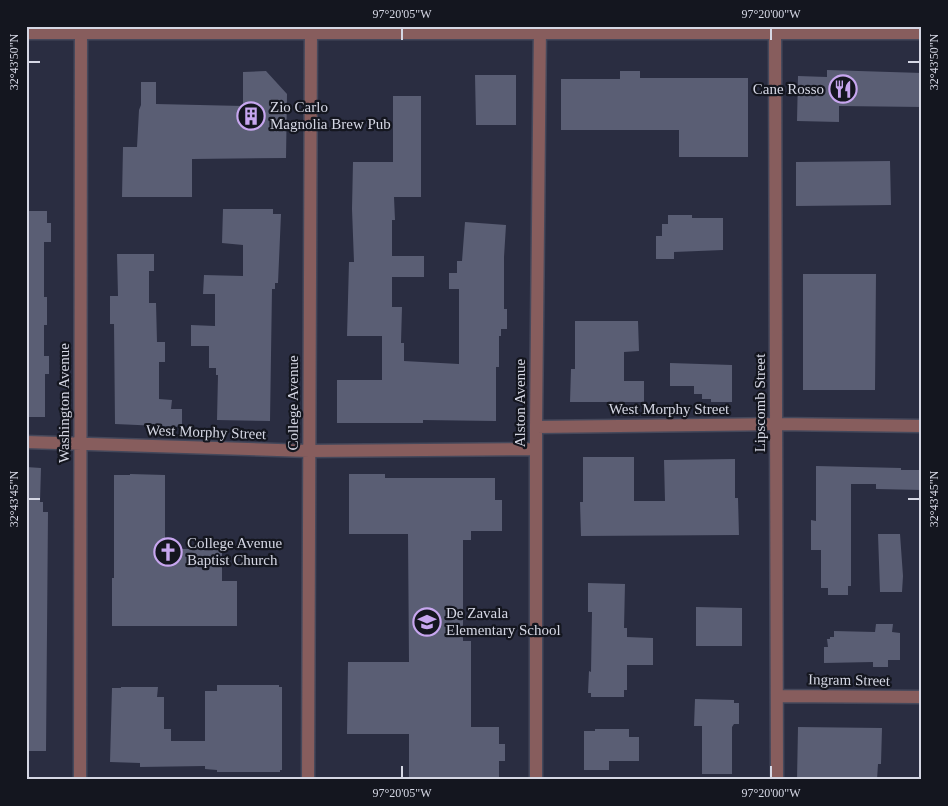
<svg xmlns="http://www.w3.org/2000/svg" width="948" height="806" viewBox="0 0 948 806" font-family="Georgia,serif">
	<style>
		.building { fill: #5a5e74 }
		.lines { fill: none; stroke-linecap: round; stroke-linejoin: round }
		.minor-casing { stroke: #45485b; stroke-width: 15 }
		.minor { stroke: #875d5d; stroke-width: 12 }
		.ticks { fill: none; stroke: #d5d7e4; stroke-width: 2 }
		.labels { text-anchor: middle; stroke-width: 4.5; stroke-linejoin: round; paint-order: stroke }
		.poi-label { font-size: 15px; fill: #d5d7e4; stroke: #14161f; text-anchor: start }
		.street-label { font-size: 15px; fill: #d5d7e4; stroke: #14161f }
		.neatline { fill: none; stroke: #d5d7e4; stroke-width: 2 }
		.ticks-label { font-size: 12px; text-anchor: middle; fill: #d5d7e4 }
	</style>
	<rect width="100%" height="100%" fill="#2a2d41"/>
	<path class="building" d="M 827,70 L 922,73 L 922,107 L 839,106 L 839,122 L 797,121 L 798,76 L 827,77 Z
		M 266,71 L 287,94 L 286,158 L 192,159 L 192,197 L 122,197 L 123,147 L 137,147 L 139,110 L 141,105 L 141,82 L 156,82 L 156,104 L 243,106 L 243,72 Z
		M 620,71 L 640,71 L 640,78 L 748,78 L 748,157 L 679,157 L 679,130 L 561,130 L 561,79 L 620,79 Z
		M 475,75 L 516,75 L 516,125 L 476,125 Z
		M 393,96 L 421,96 L 421,197 L 394,197 L 395,220 L 392,220 L 392,256 L 424,256 L 424,277 L 392,277 L 392,307 L 402,307 L 401,343 L 404,343 L 404,361 L 459,364 L 459,289 L 449,289 L 449,273 L 457,273 L 457,261 L 462,261 L 465,222 L 506,225 L 504,257 L 504,309 L 507,309 L 507,329 L 501,329 L 501,336 L 499,336 L 499,367 L 496,367 L 496,421 L 423,420 L 423,423 L 337,423 L 337,380 L 382,380 L 382,336 L 347,336 L 349,262 L 354,262 L 352,209 L 353,162 L 393,162 Z
		M 890,161 L 891,205 L 796,206 L 796,162 Z
		M 223,209 L 273,209 L 273,214 L 281,214 L 278,283 L 275,283 L 275,289 L 272,289 L 270,421 L 217,420 L 218,375 L 216,375 L 216,368 L 209,368 L 209,346 L 191,346 L 191,325 L 215,326 L 215,294 L 203,294 L 204,275 L 243,276 L 243,245 L 222,243 Z
		M 26,211 L 47,211 L 47,223 L 51,223 L 51,242 L 44,242 L 44,297 L 47,297 L 47,325 L 44,325 L 44,356 L 49,356 L 49,374 L 45,374 L 45,417 L 26,417 Z
		M 668,215 L 692,215 L 692,218 L 723,218 L 723,250 L 674,252 L 674,259 L 656,259 L 656,236 L 662,236 L 662,224 L 668,224 Z
		M 117,254 L 154,254 L 154,271 L 149,271 L 149,303 L 156,303 L 157,342 L 165,342 L 165,362 L 159,362 L 159,399 L 172,400 L 171,409 L 182,409 L 182,427 L 115,424 L 114,324 L 110,324 L 110,296 L 118,296 Z
		M 803,274 L 876,274 L 875,390 L 803,390 Z
		M 575,321 L 638,321 L 639,351 L 624,352 L 624,381 L 644,381 L 644,402 L 570,402 L 571,369 L 575,369 Z
		M 670,363 L 732,365 L 732,402 L 711,402 L 711,399 L 702,399 L 702,394 L 694,394 L 694,386 L 670,386 Z
		M 583,457 L 634,457 L 634,501 L 665,501 L 664,460 L 735,459 L 735,498 L 738,498 L 739,535 L 581,536 L 580,502 L 583,502 Z
		M 816,466 L 901,468 L 901,470 L 922,470 L 922,490 L 876,489 L 876,484 L 851,484 L 851,586 L 848,586 L 848,595 L 828,595 L 828,588 L 821,588 L 821,550 L 811,550 L 811,520 L 816,521 Z
		M 26,467 L 41,468 L 40,502 L 43,502 L 43,512 L 48,512 L 46,751 L 26,751 Z
		M 130,474 L 165,475 L 165,549 L 222,549 L 222,581 L 237,581 L 237,626 L 112,626 L 112,578 L 114,578 L 114,475 L 130,475 Z
		M 349,474 L 385,474 L 385,478 L 495,478 L 495,500 L 502,500 L 502,531 L 471,531 L 471,540 L 463,540 L 463,641 L 471,641 L 471,727 L 499,727 L 499,744 L 505,744 L 505,761 L 499,761 L 499,779 L 409,779 L 409,734 L 347,734 L 348,662 L 409,662 L 408,534 L 349,534 Z
		M 878,534 L 900,534 L 903,576 L 902,592 L 880,592 Z
		M 588,583 L 625,584 L 624,628 L 627,628 L 627,637 L 653,638 L 653,665 L 627,665 L 627,690 L 624,690 L 624,697 L 591,697 L 591,693 L 588,693 L 589,671 L 591,672 L 592,612 L 588,612 Z
		M 696,607 L 742,608 L 742,646 L 696,646 Z
		M 876,624 L 893,624 L 892,632 L 900,633 L 900,660 L 888,660 L 888,667 L 873,667 L 873,662 L 824,663 L 824,647 L 828,647 L 827,639 L 830,639 L 830,637 L 834,637 L 834,631 L 875,632 Z
		M 217,685 L 279,685 L 279,687 L 282,687 L 282,770 L 280,770 L 280,772 L 217,772 L 217,770 L 205,769 L 205,766 L 140,767 L 140,763 L 110,762 L 112,688 L 121,688 L 121,687 L 158,687 L 157,697 L 164,697 L 164,729 L 171,729 L 171,741 L 205,741 L 205,691 L 217,691 Z
		M 695,699 L 734,700 L 734,703 L 739,703 L 739,724 L 734,724 L 732,727 L 732,774 L 702,774 L 702,726 L 694,726 Z
		M 798,727 L 882,728 L 881,764 L 878,764 L 877,780 L 797,780 Z
		M 595,729 L 629,729 L 629,737 L 639,737 L 639,761 L 609,761 L 609,770 L 584,770 L 584,731 L 595,731 Z"/>
	<g class="lines">
		<g class="minor-casing">
			<path id="minor" d="M 775,26 L 777,780
				M 26,33 L 922,33
				M 536,427 L 777,424 L 922,426
				M 26,442 L 309,451 L 536,449
				M 777,696 L 922,697
				M 80,780 L 81,26
				M 308,780 L 311,26
				M 536,780 L 536,427 L 540,26"/>
		</g>
		<use href="#minor" class="minor"/>
	</g>
	<path class="ticks" d="M 402,28 L 402,40M 771,28 L 771,40M 28,62 L 40,62M 908,62 L 920,62M 28,499 L 40,499M 908,499 L 920,499M 402,766 L 402,778M 771,766 L 771,778"/>
	<defs>
		<g id="restaurant-ring" transform="scale(1.4375)"><circle r="9.5" fill="#14161f" stroke="#c7a6ef" stroke-width="1.5"/><path d="M-5-6h1v4h1v-4h1v4h1v-4h1v5L-1.5 .5V6h-2V.5L-5-1ZM5-6V6H3V1.5H1.5Q1.5-4 5-6Z" fill="#c7a6ef"/></g>
		<g id="building-ring" transform="scale(1.4375)"><circle r="9.5" fill="#14161f" stroke="#c7a6ef" stroke-width="1.5"/><path d="M-4-6H4V6H1V3H-1V6H-4ZM-2.5-4.3h1.7v1.8h-1.7ZM.8-4.3h1.7v1.8H.8ZM-2.5-1h1.7V.8h-1.7ZM.8-1h1.7V.8H.8Z" fill="#c7a6ef"/></g>
		<g id="church-ring" transform="scale(1.4375)"><circle r="9.5" fill="#14161f" stroke="#c7a6ef" stroke-width="1.5"/><path d="M-1.2-6h2.4v3.5h3.3v2.4h-3.3V6h-2.4V-.1h-3.3v-2.4h3.3Z" fill="#c7a6ef"/></g>
		<g id="school-ring" transform="scale(1.4375)"><circle r="9.5" fill="#14161f" stroke="#c7a6ef" stroke-width="1.5"/><path d="M0-5L7-2L0 1L-7-2ZM-4 1L0 2.5L4 1V4Q0 6-4 4Z" fill="#c7a6ef"/></g>
	</defs>
	<g fill-rule="evenodd">
		<use href="#restaurant-ring" x="843" y="89"/>
		<use href="#building-ring" x="251" y="116"/>
		<use href="#church-ring" x="168" y="552"/>
		<use href="#school-ring" x="427" y="622"/>
	</g>
	<g class="labels">
		<g class="poi-label">
			<text x="824" y="94" text-anchor="end">Cane Rosso</text>
			<text x="270" y="112">Zio Carlo<tspan x="270" dy="17">Magnolia Brew Pub</tspan></text>
			<text x="187" y="548">College Avenue<tspan x="187" dy="17">Baptist Church</tspan></text>
			<text x="446" y="618">De Zavala<tspan x="446" dy="17">Elementary School</tspan></text>
		</g>
		<g class="street-label">
			<text transform="translate(64 403) rotate(-90)" y="5">Washington Avenue</text>
			<text transform="translate(293 403) rotate(-90)" y="5">College Avenue</text>
			<text transform="translate(520 403) rotate(-90)" y="5">Alston Avenue</text>
			<text transform="translate(760 403) rotate(-90)" y="5">Lipscomb Street</text>
			<text x="669" y="414">West Morphy Street</text>
			<text transform="translate(206 432) rotate(2)" y="5">West Morphy Street</text>
			<text transform="translate(849 680) rotate(1)" y="5">Ingram Street</text>
		</g>
	</g>
	<rect width="948" height="806" fill="none" stroke="#14161f" stroke-width="55"/>
	<rect x="28" y="28" width="892" height="750" class="neatline"/>
	<g class="ticks-label">
		<text x="402" y="18">97°20'05"W</text>
		<text x="771" y="18">97°20'00"W</text>
		<text transform="translate(14 62) rotate(-90)" y="4">32°43'50"N</text>
		<text transform="translate(934 62) rotate(-90)" y="4">32°43'50"N</text>
		<text transform="translate(14 499) rotate(-90)" y="4">32°43'45"N</text>
		<text transform="translate(934 499) rotate(-90)" y="4">32°43'45"N</text>
		<text x="402" y="797">97°20'05"W</text>
		<text x="771" y="797">97°20'00"W</text>
	</g>
</svg>
